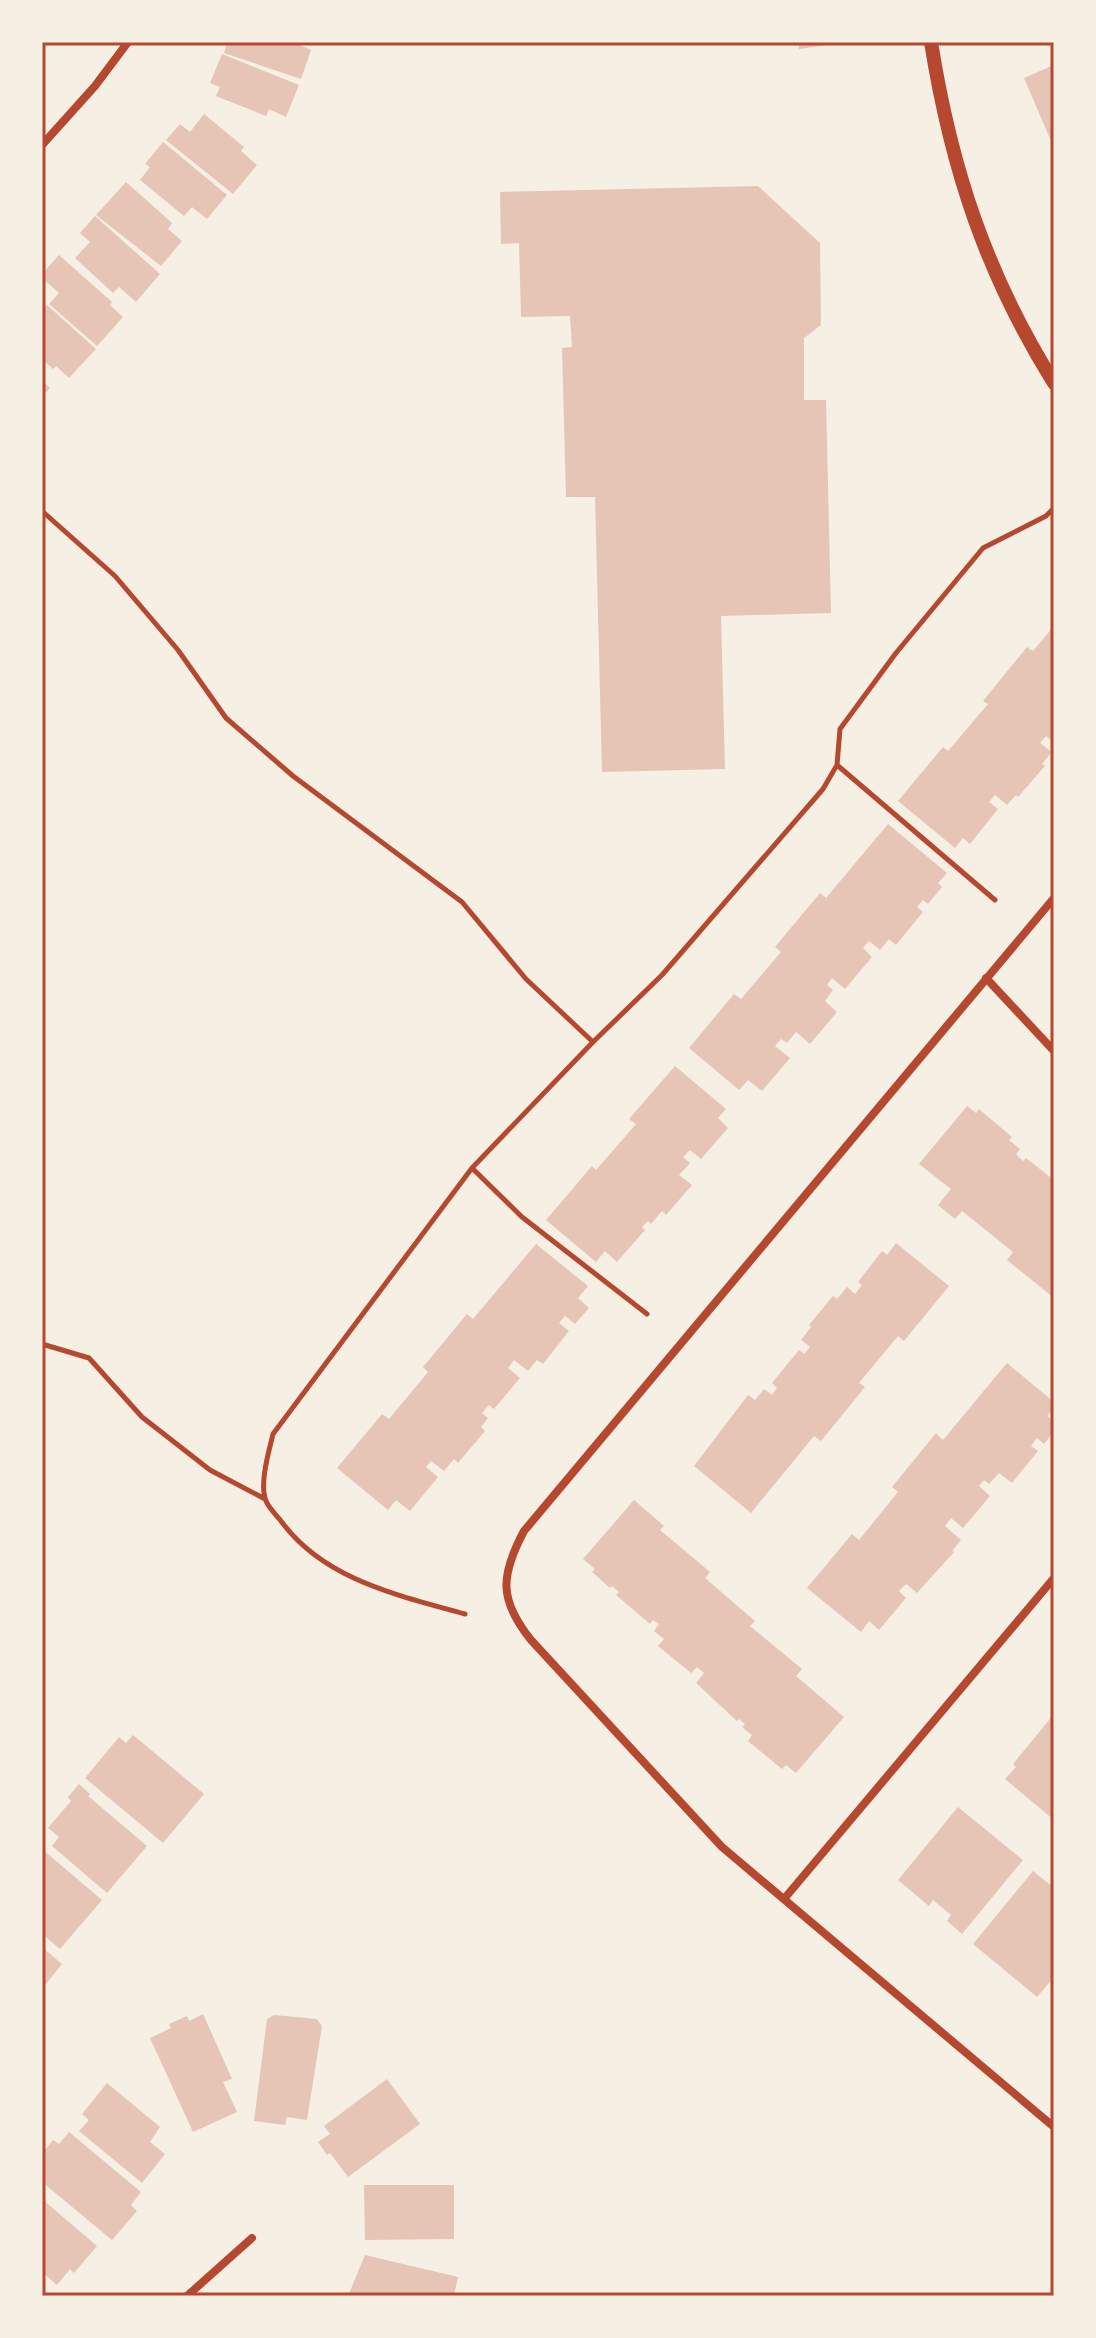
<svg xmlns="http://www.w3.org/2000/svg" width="1096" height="2338" viewBox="0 0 1096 2338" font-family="'PT Sans',sans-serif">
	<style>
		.building { fill: #e6c5b7 }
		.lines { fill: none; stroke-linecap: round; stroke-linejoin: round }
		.path { stroke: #b5482f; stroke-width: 5 }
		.minor { stroke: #b5482f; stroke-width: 8 }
		.tertiary { stroke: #b5482f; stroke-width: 14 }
		.neatline { fill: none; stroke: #b5482f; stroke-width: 3 }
	</style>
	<rect width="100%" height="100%" fill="#f6efe4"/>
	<path class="building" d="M 228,42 L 293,42 L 311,50 L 301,79 L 224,53 Z
		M 798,42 L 835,42 L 835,44 L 799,49 Z
		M 222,54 L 299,85 L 286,117 L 269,109 L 266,116 L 216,96 L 220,87 L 210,83 Z
		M 1054,65 L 1054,148 L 1024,78 Z
		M 204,114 L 244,147 L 241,151 L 257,165 L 233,194 L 166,140 L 180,124 L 190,132 Z
		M 163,142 L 227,195 L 207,219 L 192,207 L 184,216 L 140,180 L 150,167 L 145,164 Z
		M 126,182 L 172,223 L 168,229 L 182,241 L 161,266 L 96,215 Z
		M 758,186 L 820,243 L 821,325 L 804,338 L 804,400 L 826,400 L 831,613 L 721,616 L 725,769 L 602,772 L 595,497 L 566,497 L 562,348 L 572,347 L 570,316 L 521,317 L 519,243 L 501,244 L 500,192 Z
		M 95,216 L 160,274 L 136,302 L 119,287 L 113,293 L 75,258 L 90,242 L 80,233 Z
		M 59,255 L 112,302 L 110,305 L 123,317 L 97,346 L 49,304 L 59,293 L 42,278 L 42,274 Z
		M 47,305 L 96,349 L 69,378 L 56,366 L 53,369 L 42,359 L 42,311 Z
		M 42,381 L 50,388 L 42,397 Z
		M 1054,626 L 1054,743 L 1046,736 L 1040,743 L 1052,752 L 1042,764 L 1045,766 L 1018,797 L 1016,795 L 1007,805 L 995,795 L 989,802 L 998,809 L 970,844 L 963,838 L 955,848 L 898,801 L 943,747 L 948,751 L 988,704 L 983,701 L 1027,647 L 1033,651 Z
		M 888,824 L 947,873 L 938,883 L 942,887 L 928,904 L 923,900 L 917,907 L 923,912 L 896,945 L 889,939 L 880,950 L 869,941 L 863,948 L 872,957 L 845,989 L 832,978 L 827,985 L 833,990 L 825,1001 L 837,1012 L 810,1044 L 796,1032 L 787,1043 L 781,1039 L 775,1046 L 790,1058 L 762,1091 L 748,1080 L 739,1090 L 689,1048 L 734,994 L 741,999 L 781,952 L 775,947 L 820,893 L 826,898 Z
		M 675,1066 L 726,1109 L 718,1118 L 728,1128 L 701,1159 L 690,1150 L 683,1157 L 690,1163 L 679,1175 L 692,1185 L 666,1215 L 662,1211 L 651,1224 L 648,1221 L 642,1227 L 645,1230 L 617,1262 L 605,1251 L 596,1262 L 546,1220 L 592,1166 L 596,1170 L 636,1124 L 629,1119 Z
		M 967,1106 L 976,1113 L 979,1109 L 1012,1137 L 1009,1140 L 1020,1149 L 1016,1154 L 1023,1161 L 1026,1158 L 1054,1180 L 1054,1298 L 1007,1260 L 1013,1252 L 962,1211 L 955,1219 L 938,1205 L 951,1189 L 919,1164 Z
		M 896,1243 L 949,1286 L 904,1341 L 898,1336 L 859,1383 L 865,1387 L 821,1441 L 814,1436 L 751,1513 L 694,1466 L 748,1395 L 755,1400 L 764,1389 L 772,1395 L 777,1388 L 772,1383 L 799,1350 L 804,1354 L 810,1347 L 801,1340 L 811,1327 L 809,1325 L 833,1296 L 837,1299 L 847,1287 L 855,1294 L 862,1285 L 858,1282 L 882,1251 L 887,1255 Z
		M 536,1244 L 588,1286 L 578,1298 L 589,1308 L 575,1324 L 565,1316 L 559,1323 L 569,1331 L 543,1364 L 537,1360 L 528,1371 L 514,1360 L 508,1368 L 520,1378 L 494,1409 L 489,1405 L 482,1413 L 488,1418 L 481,1427 L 485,1431 L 458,1463 L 454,1459 L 444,1471 L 431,1461 L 426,1467 L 438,1477 L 410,1511 L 396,1500 L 388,1510 L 337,1468 L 382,1414 L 389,1419 L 428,1372 L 423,1367 L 467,1314 L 473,1319 Z
		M 1007,1363 L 1054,1402 L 1054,1408 L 1047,1416 L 1054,1421 L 1054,1431 L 1044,1444 L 1037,1438 L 1031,1446 L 1038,1451 L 1012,1483 L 999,1473 L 989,1484 L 984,1480 L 979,1486 L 990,1496 L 963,1528 L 951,1518 L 945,1526 L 961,1540 L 952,1551 L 954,1552 L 917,1593 L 906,1584 L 899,1591 L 906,1598 L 879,1630 L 869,1621 L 861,1632 L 807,1588 L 852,1534 L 859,1540 L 898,1492 L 892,1487 L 936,1433 L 943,1440 Z
		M 634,1500 L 664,1526 L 660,1530 L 710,1572 L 705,1578 L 755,1621 L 750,1626 L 802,1669 L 796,1676 L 844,1717 L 796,1773 L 786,1765 L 782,1769 L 748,1741 L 752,1735 L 742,1727 L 745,1724 L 739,1719 L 737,1721 L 696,1683 L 704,1673 L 697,1667 L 691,1673 L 658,1646 L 664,1639 L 654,1631 L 659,1624 L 653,1620 L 650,1624 L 616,1595 L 619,1592 L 612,1586 L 610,1588 L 592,1572 L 595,1569 L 583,1559 Z
		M 1054,1714 L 1054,1820 L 1005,1779 L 1016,1767 L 1013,1764 Z
		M 133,1735 L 204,1794 L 163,1843 L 85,1778 L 119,1737 L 126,1743 Z
		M 79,1784 L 90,1794 L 88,1796 L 147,1846 L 107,1893 L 52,1846 L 59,1837 L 48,1828 L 71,1801 L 68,1797 Z
		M 958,1807 L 1023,1860 L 962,1934 L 947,1921 L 951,1915 L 933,1900 L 929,1906 L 898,1880 Z
		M 42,1849 L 102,1900 L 60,1949 L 42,1934 Z
		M 1033,1871 L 1054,1888 L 1054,1977 L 1037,1997 L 973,1944 Z
		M 42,1947 L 62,1964 L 42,1989 Z
		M 203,2014 L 232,2079 L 223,2082 L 237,2112 L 193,2132 L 150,2038 L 171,2028 L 169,2024 L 187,2016 L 189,2021 Z
		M 274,2015 L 317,2019 L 322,2026 L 307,2120 L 287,2117 L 285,2125 L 254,2121 L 267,2019 Z
		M 387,2079 L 420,2124 L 348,2177 L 330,2153 L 327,2155 L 318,2142 L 330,2134 L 324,2126 Z
		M 107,2083 L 160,2127 L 150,2142 L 165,2154 L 142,2183 L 79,2131 L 89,2120 L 82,2114 Z
		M 69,2132 L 141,2192 L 131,2205 L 137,2211 L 112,2240 L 42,2182 L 42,2164 L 46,2159 L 42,2154 L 53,2140 L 59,2144 Z
		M 364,2185 L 454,2185 L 454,2239 L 365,2240 Z
		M 42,2199 L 97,2246 L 74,2273 L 70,2269 L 57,2285 L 42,2272 Z
		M 365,2255 L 458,2277 L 454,2296 L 348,2296 Z"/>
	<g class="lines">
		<path class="path" d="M 42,511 L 115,576 L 178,650 L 226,718 L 293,776 L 462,902 L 526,979 L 593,1042
			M 837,765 L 995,900
			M 472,1168 L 522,1217 L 647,1314
			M 42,1344 L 89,1358 L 142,1417 L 210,1470 L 265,1499
			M 465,1614 C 398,1595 324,1580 281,1521 C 276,1515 269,1508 266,1501 C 259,1484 269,1451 273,1434 L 472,1168 L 593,1042 L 662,975 L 823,789 L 837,765 L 840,729 L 896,653 L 983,548 L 1046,516 L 1054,508"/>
		<path class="minor" d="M 42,145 L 95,86 L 128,42
			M 1054,898 L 524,1531 C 500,1576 499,1600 531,1640 L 722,1847 L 1054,2127
			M 986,978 L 1054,1051
			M 784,1899 L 1054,1578
			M 187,2296 L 252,2238"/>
		<path class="tertiary" d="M 931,42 C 951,168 986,274 1054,383"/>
	</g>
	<rect width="1096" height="2338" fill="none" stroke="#f6efe4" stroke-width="88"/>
	<rect x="44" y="44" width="1008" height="2250" class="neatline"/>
</svg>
